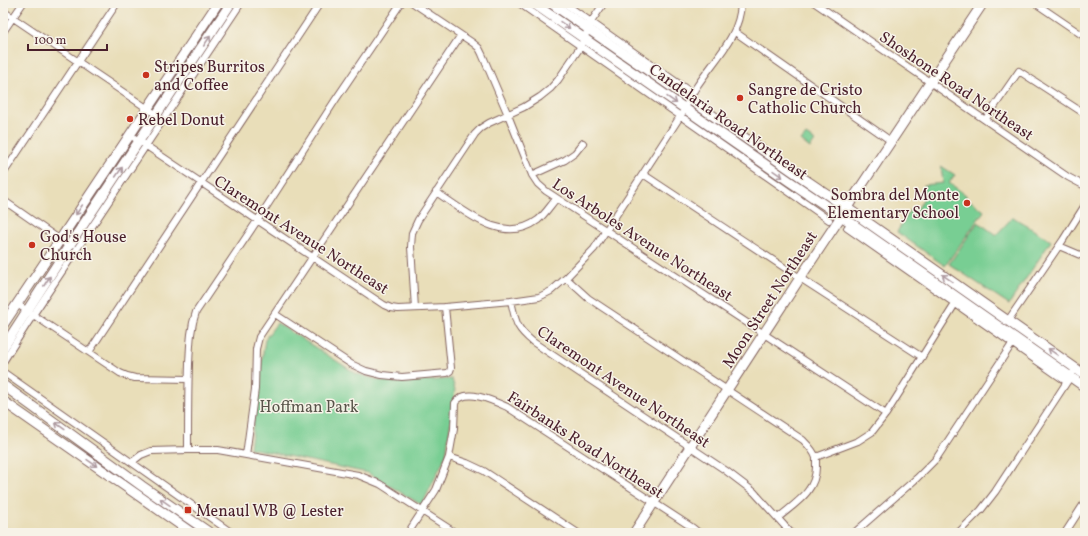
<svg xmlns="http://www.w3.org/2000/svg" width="1088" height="536" viewBox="0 0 1088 536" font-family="Vollkorn,serif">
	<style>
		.green { fill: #78ce93; stroke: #61765f }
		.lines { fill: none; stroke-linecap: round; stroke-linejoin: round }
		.street-casing { stroke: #82625d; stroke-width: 8 }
		.secondary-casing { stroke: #82625d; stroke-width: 11 }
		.street { stroke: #fff; stroke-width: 6 }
		.secondary { stroke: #fff; stroke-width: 9 }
		.oneway { stroke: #ae9aa0 }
		.poi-dot { fill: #c8321e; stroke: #f7f3e8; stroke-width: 1.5 }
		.labels { text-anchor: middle; stroke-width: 3; stroke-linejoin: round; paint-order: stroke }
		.poi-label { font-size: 16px; fill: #4a1f2b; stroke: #f7f3e8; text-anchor: start }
		.street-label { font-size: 16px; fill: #4a1f2b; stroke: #f7f3e8 }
		.park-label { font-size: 16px; fill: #58544a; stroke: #f7f3e8 }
	</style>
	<rect width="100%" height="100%" fill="#f7f3e8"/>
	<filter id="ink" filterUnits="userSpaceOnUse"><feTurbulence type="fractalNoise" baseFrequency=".025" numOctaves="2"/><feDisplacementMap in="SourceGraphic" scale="8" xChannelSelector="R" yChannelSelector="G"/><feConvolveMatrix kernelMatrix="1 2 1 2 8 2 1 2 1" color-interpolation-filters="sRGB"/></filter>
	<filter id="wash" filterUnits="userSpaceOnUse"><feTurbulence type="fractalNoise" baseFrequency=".012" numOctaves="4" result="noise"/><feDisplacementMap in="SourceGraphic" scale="16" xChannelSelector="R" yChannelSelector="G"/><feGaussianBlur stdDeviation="0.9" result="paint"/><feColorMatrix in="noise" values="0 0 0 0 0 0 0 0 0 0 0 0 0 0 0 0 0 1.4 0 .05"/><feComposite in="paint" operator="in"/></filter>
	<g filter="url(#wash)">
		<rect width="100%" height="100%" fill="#e9deb9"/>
		<path class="green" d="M 806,135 L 815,141 L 810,148 L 801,141 Z
			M 941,166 L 955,175 L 949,183 L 966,195 L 966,201 L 968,199 L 984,211 L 945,266 L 897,232 L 910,210 L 915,213 L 923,200 L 924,185 L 943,183 Z
			M 1013,217 L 1051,241 L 1009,304 L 949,264 L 978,222 L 996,235 Z
			M 277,323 L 357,374 L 382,381 L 408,382 L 452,379 L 455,390 L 446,455 L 422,505 L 368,473 L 250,448 L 265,339 Z"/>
	</g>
	<g filter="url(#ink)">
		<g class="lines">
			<g class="street-casing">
				<path id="street" d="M 413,3 L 473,43 L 479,48 L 482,54 L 508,115 L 532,175 L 538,184 L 546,191 L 886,414
					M 519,3 L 829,220
					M 564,3 L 692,93
					M 815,3 L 1068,177 L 1085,186
					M 1035,3 L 1085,37
					M 3,11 L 157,115
					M 3,32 L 23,3
					M 735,32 L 891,141
					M 985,120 L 1019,71 L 1085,114
					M 130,135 L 384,305 L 391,308 L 398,309 L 445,307 L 511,301 L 539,297 L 551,291 L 566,278 L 594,249 L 685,109 C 699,71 740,45 741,3
					M 3,174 L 117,3
					M 643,174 L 800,278 L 922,357
					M 532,175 L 565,160 L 575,153 L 583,143
					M 436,192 C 465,211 503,246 538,220 C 545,214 550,206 556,199
					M 3,200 L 69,246
					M 847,228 L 1067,382
					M 1059,246 L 1085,257
					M 566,278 L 588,298 L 803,440 C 808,445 814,451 816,458 C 816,461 816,465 816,467 C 816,492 795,503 778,518
					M 511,301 C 516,322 515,327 533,342 L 725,470 L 754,492 L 791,533
					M 17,304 L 120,373 L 127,376 L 135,378 L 188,379
					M 415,308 L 411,247 L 412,233 L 418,220 L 475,134 L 481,128 L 489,123 L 524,107 L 540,97 L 550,89 L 558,80 L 581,46 L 591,22 L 604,3
					M 275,314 L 351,364 L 366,371 L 382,375 L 402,377 L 447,373 L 450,371 L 451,368 L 445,307
					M 1007,322 L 1063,240 L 1085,205
					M 89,352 L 320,3
					M 3,362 L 33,315 L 241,3
					M 3,372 L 232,533
					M 188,450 C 188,421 188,392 189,364 C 190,346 190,329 196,312 L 261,215 L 336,99 L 401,3
					M 246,455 L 255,389 L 256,349 L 259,337 L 461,35
					M 449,457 L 467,463 L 484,471 L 578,533
					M 816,457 L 858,441 L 872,432 L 886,414 L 955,304
					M 132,462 L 141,455 L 151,451 L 188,450 L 218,450 L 358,475 L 368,479 L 380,484 L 456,533
					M 408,533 L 436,490 L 449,457 L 454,429 L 455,403 C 465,387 494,401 507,407 L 693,528 L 699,533
					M 854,533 L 917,478 L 936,459 L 1012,344
					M 958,533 L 981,510 L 995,492 L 1076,368
					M 1065,533 L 1085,502"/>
			</g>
			<g class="secondary-casing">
				<path id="secondary" d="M 533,3 L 789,181 L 847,220 L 1085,387
					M 551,3 L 794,172 L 847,208 L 1085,375
					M 3,325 L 218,3
					M 3,348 L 69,246 L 231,3
					M 3,385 L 142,486 L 210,533
					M 3,401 L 192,533
					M 634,533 L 800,278 L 983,3"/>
			</g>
			<use href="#street" class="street"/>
			<use href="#secondary" class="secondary"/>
		</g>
		<defs><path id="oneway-shaft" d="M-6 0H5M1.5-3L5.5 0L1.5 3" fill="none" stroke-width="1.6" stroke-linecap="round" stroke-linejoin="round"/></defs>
		<g class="oneway">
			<use href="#oneway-shaft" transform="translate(565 25) rotate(35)"/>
			<use href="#oneway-shaft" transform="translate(207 41) rotate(-56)"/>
			<use href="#oneway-shaft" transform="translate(672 100) rotate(35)"/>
			<use href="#oneway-shaft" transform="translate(119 172) rotate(-56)"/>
			<use href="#oneway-shaft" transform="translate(778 174) rotate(35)"/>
			<use href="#oneway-shaft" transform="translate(79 210) rotate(124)"/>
			<use href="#oneway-shaft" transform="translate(947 278) rotate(-145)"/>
			<use href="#oneway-shaft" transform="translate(47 281) rotate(-57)"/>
			<use href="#oneway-shaft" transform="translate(1053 352) rotate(-145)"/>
			<use href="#oneway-shaft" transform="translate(60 426) rotate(-144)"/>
			<use href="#oneway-shaft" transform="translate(92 463) rotate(35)"/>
			<use href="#oneway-shaft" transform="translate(165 502) rotate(-145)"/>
		</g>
	</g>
	<g class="poi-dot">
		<circle cx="146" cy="75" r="4"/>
		<circle cx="740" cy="98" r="4"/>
		<circle cx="130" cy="119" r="4"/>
		<circle cx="967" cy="203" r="4"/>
		<circle cx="32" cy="245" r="4"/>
		<rect x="184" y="506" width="8" height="8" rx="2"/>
	</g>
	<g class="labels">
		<g class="poi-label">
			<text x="154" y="72">Stripes Burritos<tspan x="154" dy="18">and Coffee</tspan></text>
			<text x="748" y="95">Sangre de Cristo<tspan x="748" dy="18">Catholic Church</tspan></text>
			<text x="138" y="125">Rebel Donut</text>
			<text x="959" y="200" text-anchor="end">Sombra del Monte<tspan x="959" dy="18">Elementary School</tspan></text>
			<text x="40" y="242">God's House<tspan x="40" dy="18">Church</tspan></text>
			<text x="196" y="516">Menaul WB @ Lester</text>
		</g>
		<g class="street-label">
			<text transform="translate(957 85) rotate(34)" y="6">Shoshone Road Northeast</text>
			<text transform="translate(729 121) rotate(35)" y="6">Candelaria Road Northeast</text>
			<text transform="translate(302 234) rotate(33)" y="6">Claremont Avenue Northeast</text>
			<text transform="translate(643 239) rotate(33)" y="6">Los Arboles Avenue Northeast</text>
			<text transform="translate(769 299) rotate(-57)" y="6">Moon Street Northeast</text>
			<text transform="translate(624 386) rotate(34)" y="6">Claremont Avenue Northeast</text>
			<text transform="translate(586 444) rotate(33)" y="6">Fairbanks Road Northeast</text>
		</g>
		<g class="park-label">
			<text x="309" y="412">Hoffman Park</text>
		</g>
	</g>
	<rect width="1088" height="536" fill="none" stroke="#f7f3e8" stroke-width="16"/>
	<path d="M28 44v6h79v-6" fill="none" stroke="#4a1f2b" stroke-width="2"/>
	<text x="34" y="44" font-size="12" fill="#4a1f2b" stroke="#f7f3e8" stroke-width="3" paint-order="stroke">100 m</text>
</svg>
